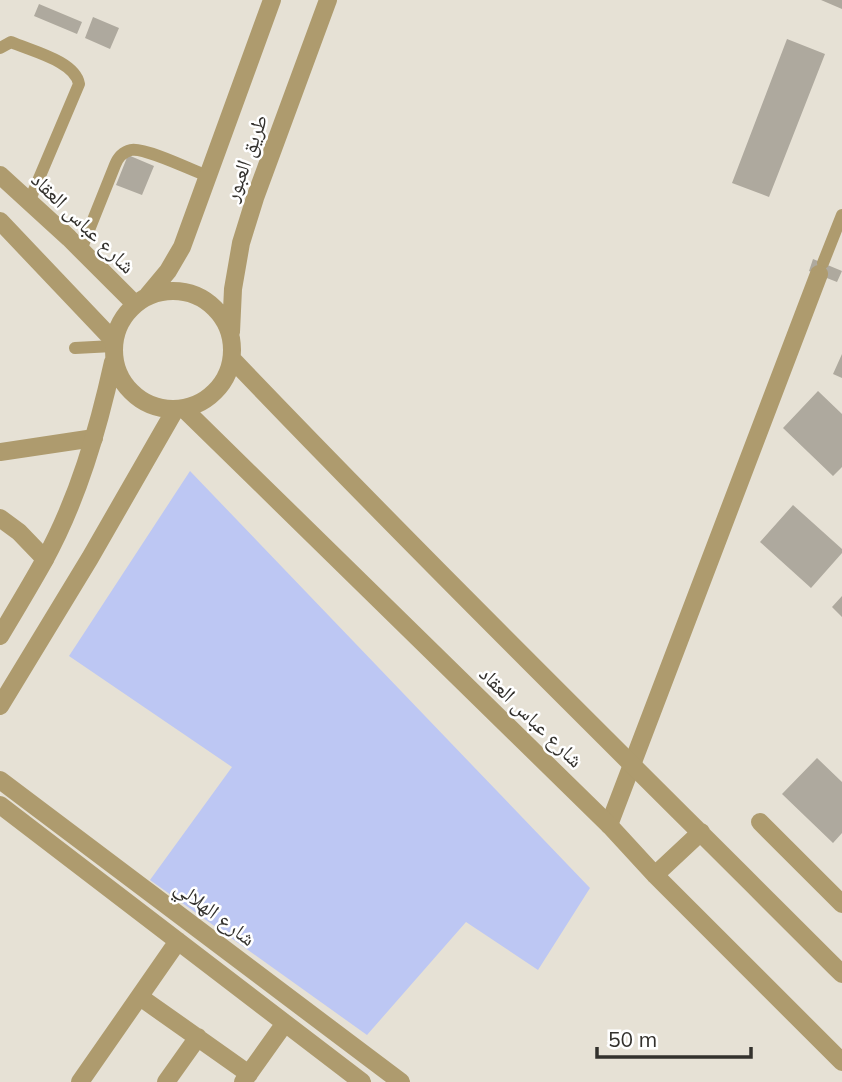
<svg xmlns="http://www.w3.org/2000/svg" width="842" height="1082" viewBox="0 0 842 1082" font-family="Mulish,'Noto Naskh Arabic',sans-serif">
	<style>
		.green { fill: #bdc7f3 }
		.building { fill: #aea99e }
		.lines { fill: none; stroke-linecap: round; stroke-linejoin: round }
		.service { stroke: #ae9b6e; stroke-width: 12 }
		.minor { stroke: #ae9b6e; stroke-width: 18 }
		.tertiary { stroke: #ae9b6e; stroke-width: 18 }
		.labels { text-anchor: middle; stroke-width: 5; stroke-linejoin: round; paint-order: stroke }
		.street-label { font-size: 21px; fill: #33312d; stroke: #fff }
	</style>
	<rect width="100%" height="100%" fill="#e6e1d5"/>
	<path class="green" d="M 190,471 L 590,888 L 538,970 L 466,922 L 367,1035 L 150,880 L 232,767 L 69,656 Z"/>
	<path class="building" d="M 821,0 L 842,0 L 842,9 Z
		M 39,4 L 82,22 L 77,34 L 34,16 Z
		M 93,17 L 119,28 L 110,49 L 85,38 Z
		M 787,39 L 825,54 L 769,197 L 732,183 Z
		M 128,155 L 154,166 L 142,195 L 116,185 Z
		M 813,259 L 842,271 L 837,282 L 809,271 Z
		M 842,354 L 842,378 L 833,374 Z
		M 818,391 L 842,414 L 842,467 L 833,476 L 783,428 Z
		M 793,505 L 842,549 L 842,553 L 811,588 L 760,542 Z
		M 842,596 L 842,617 L 832,607 Z
		M 817,758 L 842,782 L 842,833 L 833,843 L 782,794 Z"/>
	<g class="lines">
		<path class="service" d="M 0,48 L 11,42 C 31,51 75,61 79,84 L 29,202
			M 81,250 L 115,165 C 118,157 123,152 131,150 C 144,147 192,170 207,176
			M 823,263 L 842,215
			M 75,348 L 113,346"/>
		<path class="minor" d="M 0,452 L 94,438
			M 0,518 L 19,532 L 45,559
			M 0,780 L 401,1082
			M 0,805 L 362,1082
			M 760,822 L 842,904
			M 609,825 L 819,274
			M 140,997 L 249,1074
			M 80,1082 L 178,941
			M 166,1082 L 198,1037
			M 243,1082 L 285,1023"/>
		<path class="tertiary" d="M 0,175 L 69,238 L 135,304
			M 0,221 L 114,341
			M114 350a59 59 0 1 1 118 0a59 59 0 1 1-118 0Z
			M 148,295 L 168,271 L 182,247 L 272,0
			M 231,332 L 233,289 L 241,243 L 255,198 L 328,0
			M 232,359 C 432,568 638,770 842,974
			M 184,409 L 609,825 L 655,875 L 842,1062
			M 0,636 C 15,611 30,586 44,561 C 78,499 98,430 113,362
			M 0,706 L 90,558 L 175,410
			M 655,875 L 701,832"/>
	</g>
	<g class="labels">
		<g class="street-label">
			<text transform="translate(246 158) rotate(-70)" y="7">طريق العبور</text>
			<text transform="translate(83 223) rotate(44)" y="7">شارع عباس العقاد</text>
			<text transform="translate(531 717) rotate(44)" y="7">شارع عباس العقاد</text>
			<text transform="translate(215 913) rotate(37)" y="7">شارع الهلالي</text>
		</g>
	</g>
	<path d="M597 1047v10h154v-10" fill="none" stroke="#33312d" stroke-width="3.5"/>
	<text x="608" y="1047" font-size="21" fill="#33312d" stroke="#ffffff" stroke-width="5" paint-order="stroke">50 m</text>
</svg>
